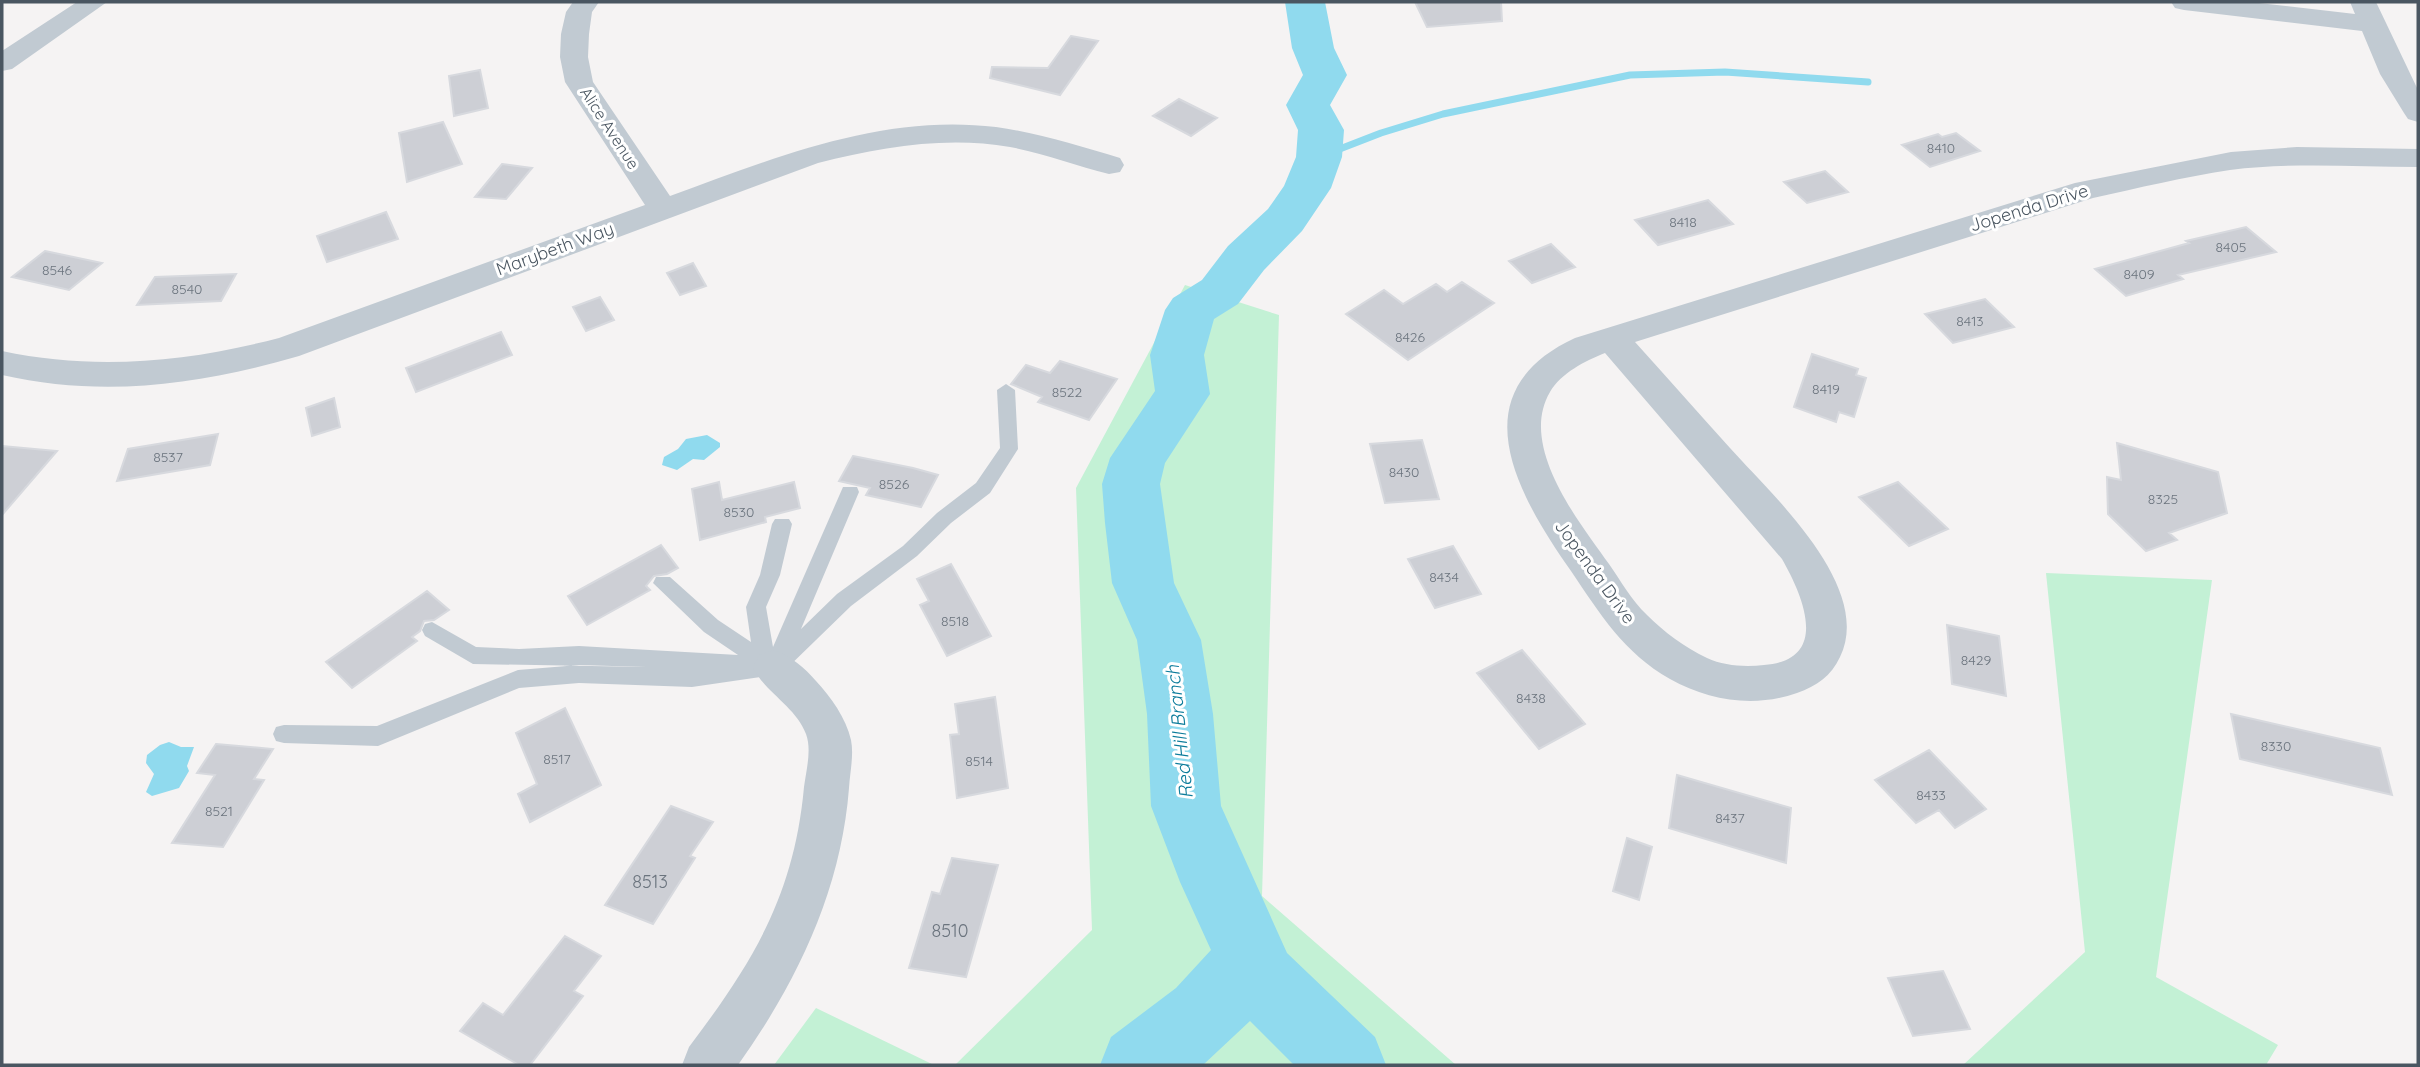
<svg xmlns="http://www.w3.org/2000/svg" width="2420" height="1067" viewBox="0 0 2420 1067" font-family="Quicksand,sans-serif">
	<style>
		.green { fill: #c3f1d5 }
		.water { fill: #90daee }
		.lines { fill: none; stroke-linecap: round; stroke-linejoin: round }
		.stream { stroke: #90daee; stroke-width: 7 }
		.river { fill: #90daee; fill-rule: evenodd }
		.building { fill: #cdcfd5; stroke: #d7d9de; stroke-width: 2 }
		.service { fill: #c1cad2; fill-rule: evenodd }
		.minor { fill: #c1cad2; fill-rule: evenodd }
		.labels { text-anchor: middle; stroke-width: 6; stroke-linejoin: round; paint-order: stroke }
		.number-label { font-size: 14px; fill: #6b747e }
		.far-street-label { font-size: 16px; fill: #4a5661; stroke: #fff }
		.street-label { font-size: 18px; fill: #4a5661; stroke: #fff }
		.near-number-label { font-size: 18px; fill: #6b747e }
		.water-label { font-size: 19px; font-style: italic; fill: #0c7c9b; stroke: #fff }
	</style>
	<rect width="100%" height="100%" fill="#f5f3f3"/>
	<path class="green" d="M 1185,285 L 1279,315 L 1262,896 L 1456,1065 L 955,1065 L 1092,930 L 1076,488 Z
		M 2046,573 L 2212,580 L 2156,977 L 2278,1045 L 2266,1065 L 1963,1065 L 2085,952 Z
		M 816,1008 L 934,1065 L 774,1065 Z"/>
	<path class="water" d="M 707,435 L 720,443 L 720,447 L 704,460 L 693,459 L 677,470 L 662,465 L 664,457 L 678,449 L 686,439 Z
		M 169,742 L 181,747 L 194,747 L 187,766 L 189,771 L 179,788 L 152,796 L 146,792 L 154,774 L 146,763 L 147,755 L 160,745 Z"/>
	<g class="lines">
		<path class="stream" d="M 1319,157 L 1381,133 L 1443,114 L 1630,75 L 1725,72 L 1868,82"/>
		<path class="river" d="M 1285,2 L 1325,2 L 1334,48 L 1347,75 L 1330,105 L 1344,130 L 1342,157 L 1331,188 L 1302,231 L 1264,270 L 1238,304 L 1214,319 L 1204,355 L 1210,394 L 1165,463 L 1160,484 L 1174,583 L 1201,640 L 1213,714 L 1221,806 L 1287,953 L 1375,1037 L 1386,1065 L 1294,1065 L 1250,1021 L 1203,1065 L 1100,1065 L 1111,1037 L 1176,988 L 1211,950 L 1180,882 L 1151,806 L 1147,714 L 1137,640 L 1112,583 L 1105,523 L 1102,484 L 1110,458 L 1155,391 L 1150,355 L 1165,310 L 1173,298 L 1202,280 L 1228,246 L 1268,209 L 1284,186 L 1296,157 L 1298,130 L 1286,105 L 1303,75 L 1292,48 Z"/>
	</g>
	<path class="building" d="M 1415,2 L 1501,2 L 1502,21 L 1427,27 Z
		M 1071,36 L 1098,41 L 1060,95 L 990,78 L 992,67 L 1048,68 Z
		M 480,70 L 488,108 L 454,116 L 449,76 Z
		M 1179,99 L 1217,118 L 1191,136 L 1153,116 Z
		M 443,122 L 462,164 L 407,182 L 399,133 Z
		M 1956,133 L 1980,151 L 1930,167 L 1902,145 L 1938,134 L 1942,137 Z
		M 502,164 L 532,168 L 506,199 L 475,197 Z
		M 1825,171 L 1848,192 L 1807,203 L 1784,182 Z
		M 1708,200 L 1733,224 L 1658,245 L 1635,220 Z
		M 386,212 L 398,239 L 327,262 L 317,236 Z
		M 2246,227 L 2276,252 L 2178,275 L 2183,279 L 2126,296 L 2095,269 L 2189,243 L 2186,241 Z
		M 1551,244 L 1575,267 L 1532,283 L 1509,261 Z
		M 45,251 L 102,263 L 69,290 L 12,277 Z
		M 693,263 L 706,286 L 680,295 L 667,273 Z
		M 236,274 L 221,301 L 137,305 L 155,277 Z
		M 1462,282 L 1494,303 L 1408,360 L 1346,314 L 1384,290 L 1403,304 L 1436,284 L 1447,292 Z
		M 600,297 L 614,320 L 586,331 L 573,307 Z
		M 1985,299 L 2014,327 L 1953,343 L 1925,314 Z
		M 501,332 L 512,355 L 416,392 L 406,368 Z
		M 1812,354 L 1858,369 L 1856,375 L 1866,378 L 1854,417 L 1839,412 L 1836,422 L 1794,407 Z
		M 1060,361 L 1117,379 L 1089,420 L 1038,402 L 1042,397 L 1011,384 L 1026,365 L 1050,373 Z
		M 334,398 L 340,427 L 312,436 L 306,408 Z
		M 218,434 L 210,465 L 117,481 L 128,449 Z
		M 1422,440 L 1439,499 L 1385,503 L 1370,444 Z
		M 2117,443 L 2218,472 L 2227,513 L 2169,533 L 2177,540 L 2146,551 L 2108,514 L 2107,477 L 2121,480 Z
		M 2,446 L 57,451 L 2,515 Z
		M 853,456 L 913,468 L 938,475 L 921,507 L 866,495 L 870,488 L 839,481 Z
		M 719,482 L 722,500 L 794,482 L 800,508 L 765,517 L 766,522 L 700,540 L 692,489 Z
		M 1898,482 L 1948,529 L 1909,546 L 1859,497 Z
		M 661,545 L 678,568 L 667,574 L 654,576 L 646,586 L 650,590 L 587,625 L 568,596 Z
		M 1453,546 L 1481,594 L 1435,608 L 1408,559 Z
		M 951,564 L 991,636 L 947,656 L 920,605 L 929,601 L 917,579 Z
		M 427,591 L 449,610 L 434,620 L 424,621 L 420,631 L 412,637 L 417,641 L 352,688 L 326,662 Z
		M 1947,625 L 1999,636 L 2006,696 L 1952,684 Z
		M 1522,650 L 1585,724 L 1539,749 L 1477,673 Z
		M 995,697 L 1008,788 L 957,798 L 950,735 L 959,734 L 955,704 Z
		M 565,708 L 601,785 L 530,822 L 518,794 L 537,784 L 516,733 Z
		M 2231,714 L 2380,748 L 2392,795 L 2240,759 Z
		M 216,744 L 273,749 L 254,779 L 264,780 L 223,847 L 172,843 L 215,775 L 197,773 Z
		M 1929,750 L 1986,809 L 1955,828 L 1939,810 L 1916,823 L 1875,780 Z
		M 1677,775 L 1791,808 L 1786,863 L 1669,828 Z
		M 671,806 L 713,822 L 690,856 L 695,858 L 653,924 L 605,905 Z
		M 1627,838 L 1652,847 L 1639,900 L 1613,891 Z
		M 952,858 L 998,865 L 966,977 L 909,968 L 932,892 L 940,894 Z
		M 565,936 L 601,956 L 574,991 L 583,996 L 530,1065 L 519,1065 L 460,1031 L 483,1003 L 503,1015 Z
		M 1943,971 L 1970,1029 L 1913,1036 L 1888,978 Z"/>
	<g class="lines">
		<path class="service" d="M 1006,384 L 1015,390 L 1018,449 L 990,493 L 951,523 L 917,556 L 851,606 L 781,674 L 692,687 L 579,683 L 519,688 L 378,746 L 284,743 L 276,741 L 273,734 L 276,727 L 284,725 L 377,726 L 518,670 L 579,665 L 646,667 L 473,664 L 425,636 L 422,630 L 425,624 L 432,622 L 476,647 L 519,649 L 579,646 L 738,655 L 704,632 L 653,583 L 656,577 L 670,577 L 718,620 L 751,642 L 746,607 L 760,575 L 772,524 L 775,519 L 789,519 L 792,524 L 780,575 L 766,607 L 773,647 L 843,487 L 857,487 L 859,492 L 801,629 L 837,594 L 903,546 L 937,513 L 976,483 L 1000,448 L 997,390 Z"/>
		<path class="minor" d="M 77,2 L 107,2 L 12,69 L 2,71 L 2,51 Z
			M 573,2 L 599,2 L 592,12 L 589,34 L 588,57 L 593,82 L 670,196 C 774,158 882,113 996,127 C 1038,133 1079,146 1120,158 L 1124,165 L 1120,172 L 1109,174 C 1076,166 1044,153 1010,147 C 946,136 881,147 818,163 L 299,356 C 200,385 103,398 2,375 L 2,351 C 96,371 186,362 279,338 L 645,205 L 565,82 L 560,57 L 561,34 L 566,12 Z
			M 2171,2 L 2250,2 L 2355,14 L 2350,2 L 2376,2 L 2418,90 L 2418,122 L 2408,119 L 2404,113 L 2380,74 L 2362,31 L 2184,10 L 2175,8 Z
			M 2297,147 L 2418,149 L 2418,167 C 2356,167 2292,162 2230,170 C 2184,177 2138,188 2093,198 L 1635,342 C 1667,377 1698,413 1730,448 C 1772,495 1874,587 1840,657 C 1831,676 1817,686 1797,693 C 1755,708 1709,701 1670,679 C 1624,653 1600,614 1571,571 C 1517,494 1458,392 1575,338 L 2075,183 L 2231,152 ZM 1605,353 L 1782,559 C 1803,596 1831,660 1764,665 C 1745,667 1724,666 1707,658 C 1684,647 1664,632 1647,615 C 1631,600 1621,581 1609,564 C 1579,522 1518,446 1550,392 C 1561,373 1585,361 1605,353 Z
			M 774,650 C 792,657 804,667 816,681 C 831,697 846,718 851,740 C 854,755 850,772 849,788 C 841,891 797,982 738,1065 L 682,1065 L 689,1047 C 753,962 794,896 804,787 C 806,771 812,750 806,734 C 796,707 766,693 753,668 L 759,655 Z"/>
	</g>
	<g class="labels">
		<g class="number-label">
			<text x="1941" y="153">8410</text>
			<text x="1683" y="227">8418</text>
			<text x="2231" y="252">8405</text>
			<text x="57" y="275">8546</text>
			<text x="2139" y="279">8409</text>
			<text x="187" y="294">8540</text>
			<text x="1970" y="326">8413</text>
			<text x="1410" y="342">8426</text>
			<text x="1826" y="394">8419</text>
			<text x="1067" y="397">8522</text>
			<text x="168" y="462">8537</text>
			<text x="1404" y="477">8430</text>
			<text x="894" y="489">8526</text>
			<text x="2163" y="504">8325</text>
			<text x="739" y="517">8530</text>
			<text x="1444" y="582">8434</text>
			<text x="955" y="626">8518</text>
			<text x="1976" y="665">8429</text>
			<text x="1531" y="703">8438</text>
			<text x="2276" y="751">8330</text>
			<text x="557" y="764">8517</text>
			<text x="979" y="766">8514</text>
			<text x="1931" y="800">8433</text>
			<text x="219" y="816">8521</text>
			<text x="1730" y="823">8437</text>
		</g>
		<g class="far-street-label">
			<text transform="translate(610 128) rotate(57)" y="6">Alice Avenue</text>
		</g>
		<g class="street-label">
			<text transform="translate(2029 208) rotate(-17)" y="6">Jopenda Drive</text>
			<text transform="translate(555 249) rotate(-20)" y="6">Marybeth Way</text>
			<text transform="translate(1595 572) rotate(54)" y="6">Jopenda Drive</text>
		</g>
		<g class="near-number-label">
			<text x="650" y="888">8513</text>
			<text x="950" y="937">8510</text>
		</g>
		<g class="water-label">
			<text transform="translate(1179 732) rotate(-96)" y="7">Red Hill Branch</text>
		</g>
	</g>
	<rect width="2420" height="1067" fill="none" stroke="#4a5661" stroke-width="7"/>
</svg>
